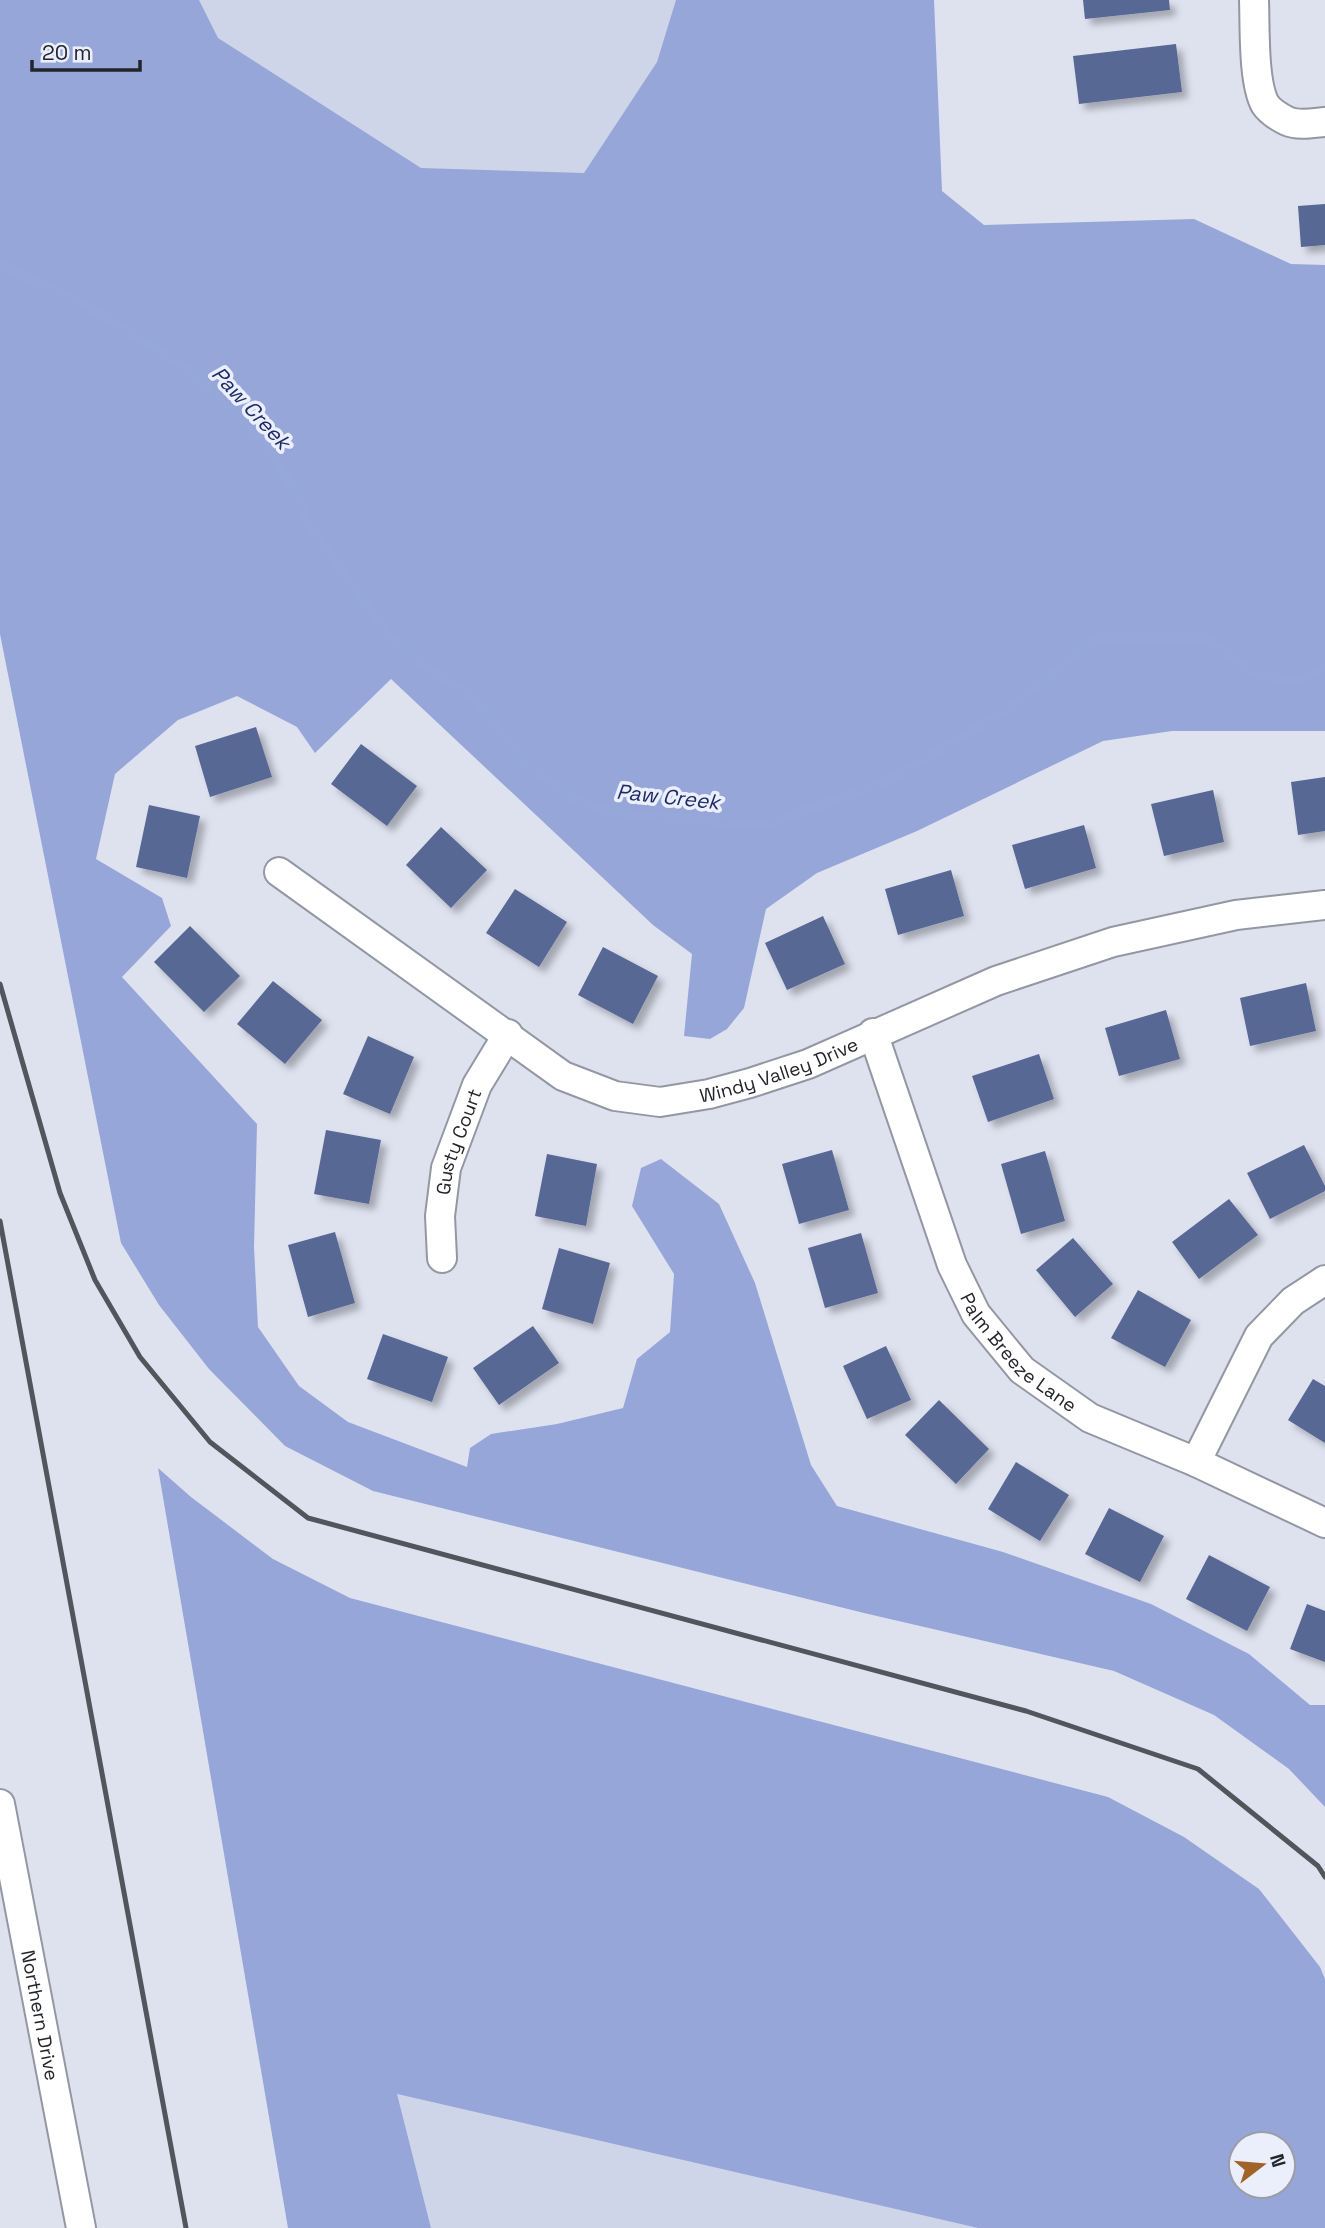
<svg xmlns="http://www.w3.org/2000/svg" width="1325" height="2228" viewBox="0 0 1325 2228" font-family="'Space Grotesk',sans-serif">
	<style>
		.built { fill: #ced5e9 }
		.forest { fill: #96a6d8; fill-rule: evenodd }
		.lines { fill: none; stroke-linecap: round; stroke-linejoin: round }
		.stream { stroke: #96a7d9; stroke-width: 10 }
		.building { fill: #586795; filter: url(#shadow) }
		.minor-casing { stroke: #9397a3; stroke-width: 32 }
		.minor { stroke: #fff; stroke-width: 28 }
		.rail { stroke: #52555c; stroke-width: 5 }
		.labels { text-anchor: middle; stroke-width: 7; stroke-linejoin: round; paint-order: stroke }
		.street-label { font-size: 19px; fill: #23252a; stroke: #ebeffc }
		.water-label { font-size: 21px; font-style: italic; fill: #1e2a65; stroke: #ebeffc }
	</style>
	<defs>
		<filter id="shadow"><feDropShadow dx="6" dy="6" stdDeviation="3.5" flood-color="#0004"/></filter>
	</defs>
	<rect width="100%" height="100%" fill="#dee2ef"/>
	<path class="built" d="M 6,0 L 825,0 L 717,421 Z
		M 396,2094 L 978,2228 L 431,2228 Z"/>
	<path class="forest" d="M 0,0 L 199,0 L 218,38 L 421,168 L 584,173 L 657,62 L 676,0 L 934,0 L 942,191 L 984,225 L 1194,219 L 1291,264 L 1325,265 L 1325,731 L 1172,731 L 1103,741 L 917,831 L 817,873 L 766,909 L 744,1008 L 727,1029 L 710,1039 L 684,1036 L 692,954 L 653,925 L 391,679 L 315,753 L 297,727 L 237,696 L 178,720 L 115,774 L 96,859 L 162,898 L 171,926 L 122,977 L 257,1124 L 254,1247 L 258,1327 L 299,1386 L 348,1422 L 467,1467 L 470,1448 L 491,1434 L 557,1424 L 623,1408 L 637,1359 L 670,1332 L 674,1274 L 632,1206 L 641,1168 L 661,1159 L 719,1204 L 755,1283 L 811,1465 L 837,1506 L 1003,1552 L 1151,1604 L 1249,1654 L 1310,1705 L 1325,1705 L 1325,1807 L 1289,1769 L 1214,1715 L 1114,1671 L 864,1613 L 373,1491 L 285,1446 L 209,1369 L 159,1305 L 121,1243 L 0,634 Z
		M 158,1468 L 191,1497 L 273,1559 L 350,1598 L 1108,1797 L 1184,1837 L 1259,1889 L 1320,1967 L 1325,1979 L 1325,2228 L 978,2228 L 397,2094 L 431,2228 L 288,2228 ZM 1241,2144 L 1283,2144 L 1283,2186 L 1241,2186 Z"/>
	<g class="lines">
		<path class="stream" d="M 0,264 L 89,307 L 189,370 L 265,445 L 300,498 L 307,523 L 391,638 L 428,669 L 473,697 L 527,764 L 567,795 L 594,808 L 638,816 L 765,825 L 890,780 L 1002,713 L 1098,637 L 1205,638 L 1257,675 L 1297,681 L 1325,667"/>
	</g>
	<path class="building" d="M 1083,0 L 1169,0 L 1170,10 L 1085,19 Z
		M 1176,44 L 1182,92 L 1079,104 L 1073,56 Z
		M 1325,204 L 1325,245 L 1301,247 L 1298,206 Z
		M 256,727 L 272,777 L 210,797 L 195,746 Z
		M 361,744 L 417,786 L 387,826 L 331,784 Z
		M 1325,777 L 1325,831 L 1298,835 L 1291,782 Z
		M 1213,790 L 1224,842 L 1164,856 L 1151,804 Z
		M 149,805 L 200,816 L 187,878 L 136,867 Z
		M 1084,825 L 1096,868 L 1025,889 L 1012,845 Z
		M 441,827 L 487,870 L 451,908 L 406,865 Z
		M 951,870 L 964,916 L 898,935 L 885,889 Z
		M 515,889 L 567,922 L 539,967 L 486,933 Z
		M 823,916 L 845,964 L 787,990 L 765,943 Z
		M 190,926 L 240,976 L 204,1012 L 154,962 Z
		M 603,947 L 658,976 L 633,1024 L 578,995 Z
		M 273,981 L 322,1020 L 285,1064 L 237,1024 Z
		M 1306,983 L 1316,1031 L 1250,1046 L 1240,998 Z
		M 1166,1010 L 1180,1059 L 1119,1076 L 1105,1028 Z
		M 368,1036 L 414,1057 L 390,1114 L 343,1094 Z
		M 1039,1054 L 1054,1099 L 988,1122 L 972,1076 Z
		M 326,1130 L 381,1140 L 369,1204 L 314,1194 Z
		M 1304,1145 L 1325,1186 L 1325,1191 L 1270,1219 L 1247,1173 Z
		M 832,1150 L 849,1210 L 799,1224 L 782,1164 Z
		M 1045,1151 L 1065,1221 L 1021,1234 L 1001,1164 Z
		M 547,1154 L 597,1164 L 586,1226 L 535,1216 Z
		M 1229,1199 L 1258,1235 L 1199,1279 L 1172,1242 Z
		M 335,1232 L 355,1303 L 308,1317 L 288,1245 Z
		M 861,1233 L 878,1293 L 825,1308 L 808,1248 Z
		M 1073,1238 L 1113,1284 L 1075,1317 L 1036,1270 Z
		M 559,1248 L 610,1263 L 593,1324 L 542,1309 Z
		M 1138,1290 L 1191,1320 L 1165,1367 L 1111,1338 Z
		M 533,1326 L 559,1363 L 499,1405 L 473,1368 Z
		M 383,1334 L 448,1357 L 432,1402 L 367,1379 Z
		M 886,1346 L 911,1400 L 867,1419 L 843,1366 Z
		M 1313,1379 L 1325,1386 L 1325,1443 L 1288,1420 Z
		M 939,1400 L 989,1449 L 956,1484 L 905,1435 Z
		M 1016,1462 L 1069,1495 L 1040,1541 L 988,1509 Z
		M 1109,1508 L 1164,1536 L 1140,1582 L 1085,1554 Z
		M 1209,1555 L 1270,1587 L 1247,1631 L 1186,1599 Z
		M 1307,1604 L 1325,1611 L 1325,1662 L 1290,1649 Z"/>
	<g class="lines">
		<g class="minor-casing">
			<g id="minor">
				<path d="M 1254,0 C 1255,27 1253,82 1265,104 C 1270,112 1279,117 1287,121 C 1298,126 1313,123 1325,122"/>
				<path id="s1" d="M 279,872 L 563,1076 L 615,1096 L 660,1102 L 709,1094 L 750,1083 L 808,1064 L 996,981 L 1113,942 L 1236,915 L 1325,905"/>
				<path id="s2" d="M 873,1033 L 952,1265 L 976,1314 L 1022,1370 L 1090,1418 L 1196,1462 L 1325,1523"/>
				<path id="s3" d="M 442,1258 L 440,1216 L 446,1168 L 477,1085 L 508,1034"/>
				<path d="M 1196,1462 L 1259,1336 L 1293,1301 L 1325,1280"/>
				<path id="s4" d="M 0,1804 L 81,2228"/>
			</g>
		</g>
		<use href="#minor" class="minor"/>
		<path class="rail" d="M 0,984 L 60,1193 L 95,1280 L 140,1357 L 210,1442 L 308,1518 L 1026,1711 L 1198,1769 L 1318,1866 L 1325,1877
			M 0,1221 L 186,2228"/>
	</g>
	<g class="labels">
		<g class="street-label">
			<text dy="7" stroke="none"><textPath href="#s1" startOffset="574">Windy Valley Drive</textPath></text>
			<text dy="7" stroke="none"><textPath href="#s3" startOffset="119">Gusty Court</textPath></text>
			<text dy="7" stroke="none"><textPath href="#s2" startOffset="357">Palm Breeze Lane</textPath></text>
			<text dy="7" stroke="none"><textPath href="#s4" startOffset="215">Northern Drive</textPath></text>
		</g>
		<g class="water-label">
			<text transform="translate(251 408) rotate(47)" y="7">Paw Creek</text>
			<text transform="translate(668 797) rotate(6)" y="7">Paw Creek</text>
		</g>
	</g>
	<g transform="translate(1262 2165) rotate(74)"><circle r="33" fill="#ebeffc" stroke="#9b9ea8" stroke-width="2"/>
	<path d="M0-5L12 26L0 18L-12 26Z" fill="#a16329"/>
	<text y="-10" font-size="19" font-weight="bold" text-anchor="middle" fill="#23252a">N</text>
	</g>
	<path d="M32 60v10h108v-10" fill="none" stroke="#23252a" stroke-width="3.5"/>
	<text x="42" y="60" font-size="21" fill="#23252a" stroke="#ebeffc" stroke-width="5" paint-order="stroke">20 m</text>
</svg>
